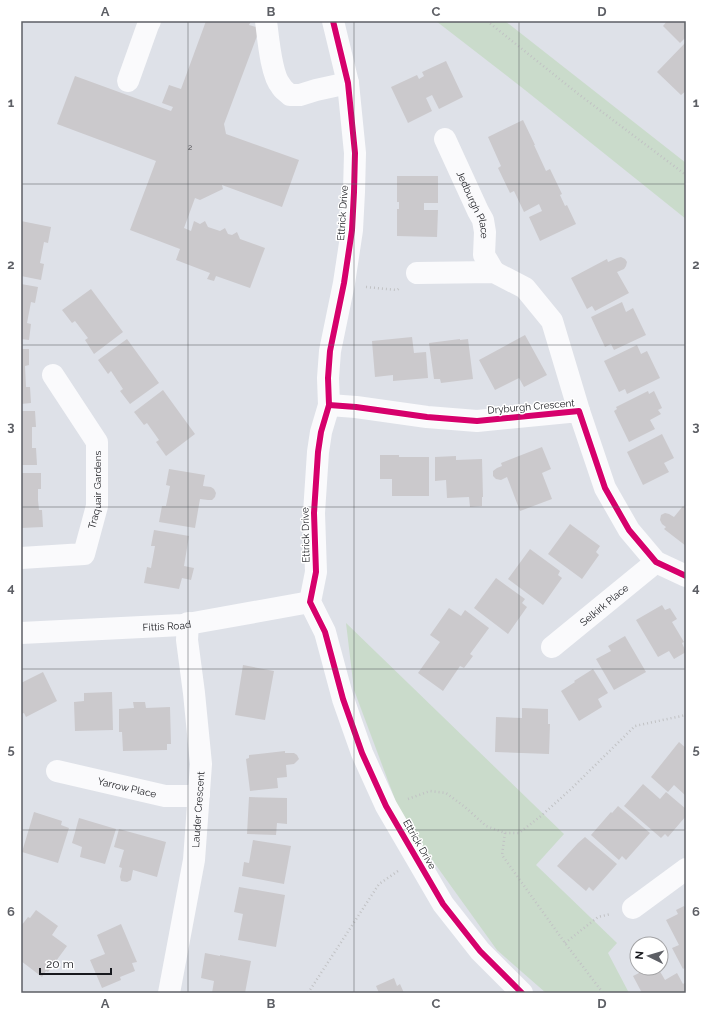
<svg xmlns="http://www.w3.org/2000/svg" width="707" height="1014" viewBox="0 0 707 1014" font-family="Raleway,sans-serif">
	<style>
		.green { fill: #cadbcb }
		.building { fill: #cbc9cc }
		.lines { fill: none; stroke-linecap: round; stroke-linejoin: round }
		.path { stroke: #c1c2c4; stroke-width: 2.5; stroke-dasharray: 1 3; stroke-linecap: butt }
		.minor { stroke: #fafafc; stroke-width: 22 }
		.cycleway-casing { stroke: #fff; stroke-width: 8 }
		.cycleway { stroke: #d6006c; stroke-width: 6 }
		.grid { fill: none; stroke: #5d5f65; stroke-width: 1; stroke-opacity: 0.55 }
		.labels { text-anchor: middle; stroke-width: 3; stroke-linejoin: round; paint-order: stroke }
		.number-label { font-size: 8px; fill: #46474b }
		.street-label { font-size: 10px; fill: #18191e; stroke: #fff }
		.neatline { fill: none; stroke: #5d5f65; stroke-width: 1.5 }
		.grid-label { font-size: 13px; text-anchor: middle; font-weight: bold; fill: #5d5f65 }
	</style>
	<rect width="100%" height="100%" fill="#dee1e8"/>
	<path class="green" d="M 436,21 L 505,21 L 686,163 L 686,219 L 525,90 Z
		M 346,623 L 564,834 L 536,865 L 617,943 L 608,953 L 629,993 L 546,993 L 497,950 L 402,818 L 354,690 Z"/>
	<path class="building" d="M 206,21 L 251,21 L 249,25 L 260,28 L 224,124 L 226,134 L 299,160 L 282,207 L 222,185 L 223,189 L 200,200 L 195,198 L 184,228 L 191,231 L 194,221 L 200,224 L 205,221 L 208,227 L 220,231 L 225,228 L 228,234 L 232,235 L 237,232 L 240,239 L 265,248 L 250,288 L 216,276 L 214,281 L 207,279 L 210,273 L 176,260 L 180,249 L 130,230 L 156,161 L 57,124 L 75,76 L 171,111 L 173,107 L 162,103 L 169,85 L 181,89 Z
		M 667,21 L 686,21 L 686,37 L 680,43 L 663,26 Z
		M 686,42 L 686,91 L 681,95 L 657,72 Z
		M 446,61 L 463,97 L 439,109 L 432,95 L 426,98 L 432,111 L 408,123 L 391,87 L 417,75 L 419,79 L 424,76 L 422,72 Z
		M 523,120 L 535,145 L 534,145 L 546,171 L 550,169 L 562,194 L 560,195 L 565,206 L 567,205 L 576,224 L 540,241 L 529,217 L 542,211 L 539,204 L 524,212 L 514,191 L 510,193 L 498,168 L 501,166 L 488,137 Z
		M 397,176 L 438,176 L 438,203 L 424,203 L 424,210 L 438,210 L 437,237 L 397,236 L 397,209 L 399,209 L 399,202 L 397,202 Z
		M 21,221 L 51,227 L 48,243 L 44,242 L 40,263 L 44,264 L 41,280 L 21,276 Z
		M 621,257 L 625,259 L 627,262 L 626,266 L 624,269 L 617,272 L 629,293 L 595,311 L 592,306 L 587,309 L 571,278 L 607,259 L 608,262 L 617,258 Z
		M 21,284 L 38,287 L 35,303 L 31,302 L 27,323 L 31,324 L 29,340 L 21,339 Z
		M 91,289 L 123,332 L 94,354 L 85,340 L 88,338 L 75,321 L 72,323 L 62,310 Z
		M 622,302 L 626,312 L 633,308 L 646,335 L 614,350 L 611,344 L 605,347 L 591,317 Z
		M 525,335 L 547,375 L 524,387 L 519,378 L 495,390 L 479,360 Z
		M 412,337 L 414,353 L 426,352 L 428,378 L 393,381 L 393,375 L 375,377 L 372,341 Z
		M 127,339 L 159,383 L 130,404 L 120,391 L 123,389 L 111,371 L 108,374 L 98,360 Z
		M 460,339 L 460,340 L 468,339 L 473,379 L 441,383 L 440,379 L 434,379 L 429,343 Z
		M 637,345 L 641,354 L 647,351 L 660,378 L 627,394 L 625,389 L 619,392 L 604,361 Z
		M 21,349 L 29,349 L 29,365 L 25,366 L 26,387 L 30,387 L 31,403 L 21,404 Z
		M 163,390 L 195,434 L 166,456 L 156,442 L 159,440 L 147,423 L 144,425 L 134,412 Z
		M 648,391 L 649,394 L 654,391 L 662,408 L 658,410 L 661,414 L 650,420 L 655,429 L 629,442 L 614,411 L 617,409 L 616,407 Z
		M 21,411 L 35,411 L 36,427 L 32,427 L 32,448 L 36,448 L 37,465 L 21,465 Z
		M 662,434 L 674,458 L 664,463 L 669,472 L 643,485 L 627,452 Z
		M 542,447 L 551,469 L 542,473 L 552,499 L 520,511 L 507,477 L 501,480 L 496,479 L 493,476 L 493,471 L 497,468 L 502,466 L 501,463 Z
		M 380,455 L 399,455 L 399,457 L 429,457 L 429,496 L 392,496 L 392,479 L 380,479 Z
		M 456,456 L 456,460 L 482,459 L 483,497 L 482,497 L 482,506 L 470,507 L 469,497 L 447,498 L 446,480 L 435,481 L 435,457 Z
		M 169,469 L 205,475 L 203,486 L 211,487 L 214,489 L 216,493 L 215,497 L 212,500 L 208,500 L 200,499 L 195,528 L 159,522 L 162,506 L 166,506 L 170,486 L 166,485 Z
		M 21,473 L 41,473 L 41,489 L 38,489 L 38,500 L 39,510 L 42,510 L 43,527 L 21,528 Z
		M 686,503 L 686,546 L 664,529 L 666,527 L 662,524 L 660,520 L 661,515 L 665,513 L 669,514 L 674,517 L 683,506 L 683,507 Z
		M 570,524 L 600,546 L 596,552 L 599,555 L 582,579 L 548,554 Z
		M 154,530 L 189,536 L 184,566 L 194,568 L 191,580 L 182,578 L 179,589 L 144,583 L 147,567 L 151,568 L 155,546 L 151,546 Z
		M 530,549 L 560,571 L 558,575 L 562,578 L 543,605 L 508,579 Z
		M 496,578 L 525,599 L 522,603 L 527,607 L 508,634 L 474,608 Z
		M 662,605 L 665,610 L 670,608 L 677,619 L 672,622 L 684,642 L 682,643 L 686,652 L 674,659 L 669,651 L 658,657 L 636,620 Z
		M 449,608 L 461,616 L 465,610 L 489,628 L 470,654 L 473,656 L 464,668 L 460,666 L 443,691 L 418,673 L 440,642 L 430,635 Z
		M 625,636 L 646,672 L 614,690 L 596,659 L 611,651 L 608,646 Z
		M 243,665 L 274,671 L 265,720 L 235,715 Z
		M 593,669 L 608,693 L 598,699 L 602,707 L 579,721 L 561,691 L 575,682 L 574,681 Z
		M 43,672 L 57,701 L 26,717 L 24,713 L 21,714 L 21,683 Z
		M 112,692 L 113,730 L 75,731 L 74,702 L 84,701 L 84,693 Z
		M 133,702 L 145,702 L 146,708 L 170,707 L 171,744 L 167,744 L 167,750 L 123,751 L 122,732 L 119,732 L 119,709 L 134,708 Z
		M 522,708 L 548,709 L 548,724 L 550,724 L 549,754 L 495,752 L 496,717 L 522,718 Z
		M 679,742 L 686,748 L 686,796 L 674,785 L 668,792 L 651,777 Z
		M 285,751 L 285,753 L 294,753 L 297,755 L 299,759 L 294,764 L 286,765 L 287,777 L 277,778 L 278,788 L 250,791 L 246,759 L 249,758 L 249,755 Z
		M 643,784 L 660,799 L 666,792 L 686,809 L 686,816 L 668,837 L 665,834 L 661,838 L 624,806 Z
		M 249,797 L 287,798 L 287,824 L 277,823 L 276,835 L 247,834 Z
		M 618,806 L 650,833 L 626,860 L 622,856 L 619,860 L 591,835 L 611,812 L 612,813 Z
		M 34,812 L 62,821 L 61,825 L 69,828 L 58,863 L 22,852 Z
		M 79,818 L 116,829 L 105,864 L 80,857 L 82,847 L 72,843 Z
		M 119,829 L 166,842 L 157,877 L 133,870 L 131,880 L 127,882 L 121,881 L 120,877 L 122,868 L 119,867 L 124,850 L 114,847 Z
		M 585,837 L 617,864 L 593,891 L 589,887 L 586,891 L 557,866 L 578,843 Z
		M 253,840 L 291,846 L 284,884 L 242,876 L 244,862 L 249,863 Z
		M 239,887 L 285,895 L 276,947 L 238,940 L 243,914 L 234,912 Z
		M 684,906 L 686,909 L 686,967 L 683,969 L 672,948 L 679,945 L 666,920 L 678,914 L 676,910 Z
		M 36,910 L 58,926 L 52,935 L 67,946 L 48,972 L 46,971 L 42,977 L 21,961 L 21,926 L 28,917 L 30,918 Z
		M 121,924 L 137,962 L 132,963 L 135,971 L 120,977 L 121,980 L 102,988 L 90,960 L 105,954 L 97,935 Z
		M 205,953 L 220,956 L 220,955 L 251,961 L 245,993 L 212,993 L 214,981 L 201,978 Z
		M 649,968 L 658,968 L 665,980 L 677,973 L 683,984 L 686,982 L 686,993 L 642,993 L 633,976 Z
		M 394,978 L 397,986 L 400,984 L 404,993 L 379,993 L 376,986 Z"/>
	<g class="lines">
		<path class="path" d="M 487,21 L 577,93 L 686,175
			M 366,287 L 397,290 L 400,288
			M 408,799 L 430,791 L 446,793 L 465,807 L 486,826 L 505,833 L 519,833 L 541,816 L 571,789 L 635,726 L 686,715
			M 505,833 L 502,855 L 565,943 L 603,993
			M 565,943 L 598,917 L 611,914
			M 308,993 L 379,884 L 398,871"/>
		<g class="minor">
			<path d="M 266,21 C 268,36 271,75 281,86 C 283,90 287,92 290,95 L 300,95 L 316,90 L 348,83"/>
			<path d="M 333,21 L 348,83 L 355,153 L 354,192 L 352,230 L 344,283 L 330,351 L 328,378 L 329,405 L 321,432 L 318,452 L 314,513 L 316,572 L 310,602 L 325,632 L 343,699 L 362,753 L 386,806 L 443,904 L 480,951 L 522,993"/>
			<path d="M 128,81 L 148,25 L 150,21"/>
			<path id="s1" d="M 445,139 L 478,211 L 483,220 L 485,232 L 484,255 L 494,272"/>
			<path d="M 417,273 L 494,272 L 525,288 L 552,321 L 579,411"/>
			<path d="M 329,405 L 356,407 L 427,417 L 477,421 L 579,411 L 605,488 L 629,530 L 656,562 L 686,576"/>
			<path id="s2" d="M 21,558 L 84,554 L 97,506 L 97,442 L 53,375"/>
			<path id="s3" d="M 21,633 L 182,625 L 310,602"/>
			<path id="s4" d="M 552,647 L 656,562"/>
			<path id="s5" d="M 57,771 L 165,796 L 188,796 L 199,794"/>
			<path d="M 633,908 L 686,869"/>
			<path id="s6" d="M 169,993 L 194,860 L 201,764 L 194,693 L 187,640 L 188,623"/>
		</g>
		<g class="cycleway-casing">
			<path id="cycleway" d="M 333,21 L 348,83 L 355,153 L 354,192 L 352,230 L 344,283 L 330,351 L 328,378 L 329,405 L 321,432 L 318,452 L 314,513 L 316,572 L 310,602 L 325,632 L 343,699 L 362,753 L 386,806 L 443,904 L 480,951 L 522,993
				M 329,405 L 356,407 L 427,417 L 477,421 L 579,411 L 605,488 L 629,530 L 656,562 L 686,576"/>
		</g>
		<use href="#cycleway" class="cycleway"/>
	</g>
	<path class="grid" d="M 188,21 L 188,993M 354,21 L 354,993M 519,21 L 519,993M 21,184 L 686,184M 21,345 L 686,345M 21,507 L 686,507M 21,669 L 686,669M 21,830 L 686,830"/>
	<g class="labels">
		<g class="number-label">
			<text x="190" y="150">2</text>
		</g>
		<g class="street-label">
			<text dy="4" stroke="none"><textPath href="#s1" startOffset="72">Jedburgh Place</textPath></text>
			<text transform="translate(342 213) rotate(-86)" y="4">Ettrick Drive</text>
			<text transform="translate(531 406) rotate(-5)" y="4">Dryburgh Crescent</text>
			<text dy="4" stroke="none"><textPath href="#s2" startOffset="129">Traquair Gardens</textPath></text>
			<text transform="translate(305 535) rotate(-91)" y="4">Ettrick Drive</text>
			<text dy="4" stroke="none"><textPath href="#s4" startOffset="67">Selkirk Place</textPath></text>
			<text dy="4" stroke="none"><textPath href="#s3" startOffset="146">Fittis Road</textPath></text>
			<text dy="4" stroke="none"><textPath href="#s5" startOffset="72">Yarrow Place</textPath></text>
			<text dy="4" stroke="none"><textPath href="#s6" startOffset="186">Lauder Crescent</textPath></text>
			<text transform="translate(420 844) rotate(60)" y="4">Ettrick Drive</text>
		</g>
	</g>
	<rect width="707" height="1014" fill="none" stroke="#ffffff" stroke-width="44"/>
	<g transform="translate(649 956) rotate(275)"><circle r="19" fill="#ffffff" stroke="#a3a3a5"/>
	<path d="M0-3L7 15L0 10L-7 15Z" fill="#5d5f65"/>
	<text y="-6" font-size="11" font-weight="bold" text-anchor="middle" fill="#18191e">N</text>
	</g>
	<path d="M40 968v6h71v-6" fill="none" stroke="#18191e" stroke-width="2"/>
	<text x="46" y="968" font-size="12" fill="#18191e" stroke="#ffffff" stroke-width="3" paint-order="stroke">20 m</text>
	<rect x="22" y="22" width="663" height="970" class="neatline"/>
	<g class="grid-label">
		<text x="105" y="16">A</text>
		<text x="271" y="16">B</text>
		<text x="436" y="16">C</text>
		<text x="602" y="16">D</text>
		<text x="11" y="107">1</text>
		<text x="696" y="107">1</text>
		<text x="11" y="269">2</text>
		<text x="696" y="269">2</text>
		<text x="11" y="431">3</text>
		<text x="696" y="431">3</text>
		<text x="11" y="592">4</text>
		<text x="696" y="592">4</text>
		<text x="11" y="754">5</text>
		<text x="696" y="754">5</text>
		<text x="11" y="916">6</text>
		<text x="696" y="916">6</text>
		<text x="105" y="1008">A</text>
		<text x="271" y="1008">B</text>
		<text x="436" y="1008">C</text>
		<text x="602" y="1008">D</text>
	</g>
</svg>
